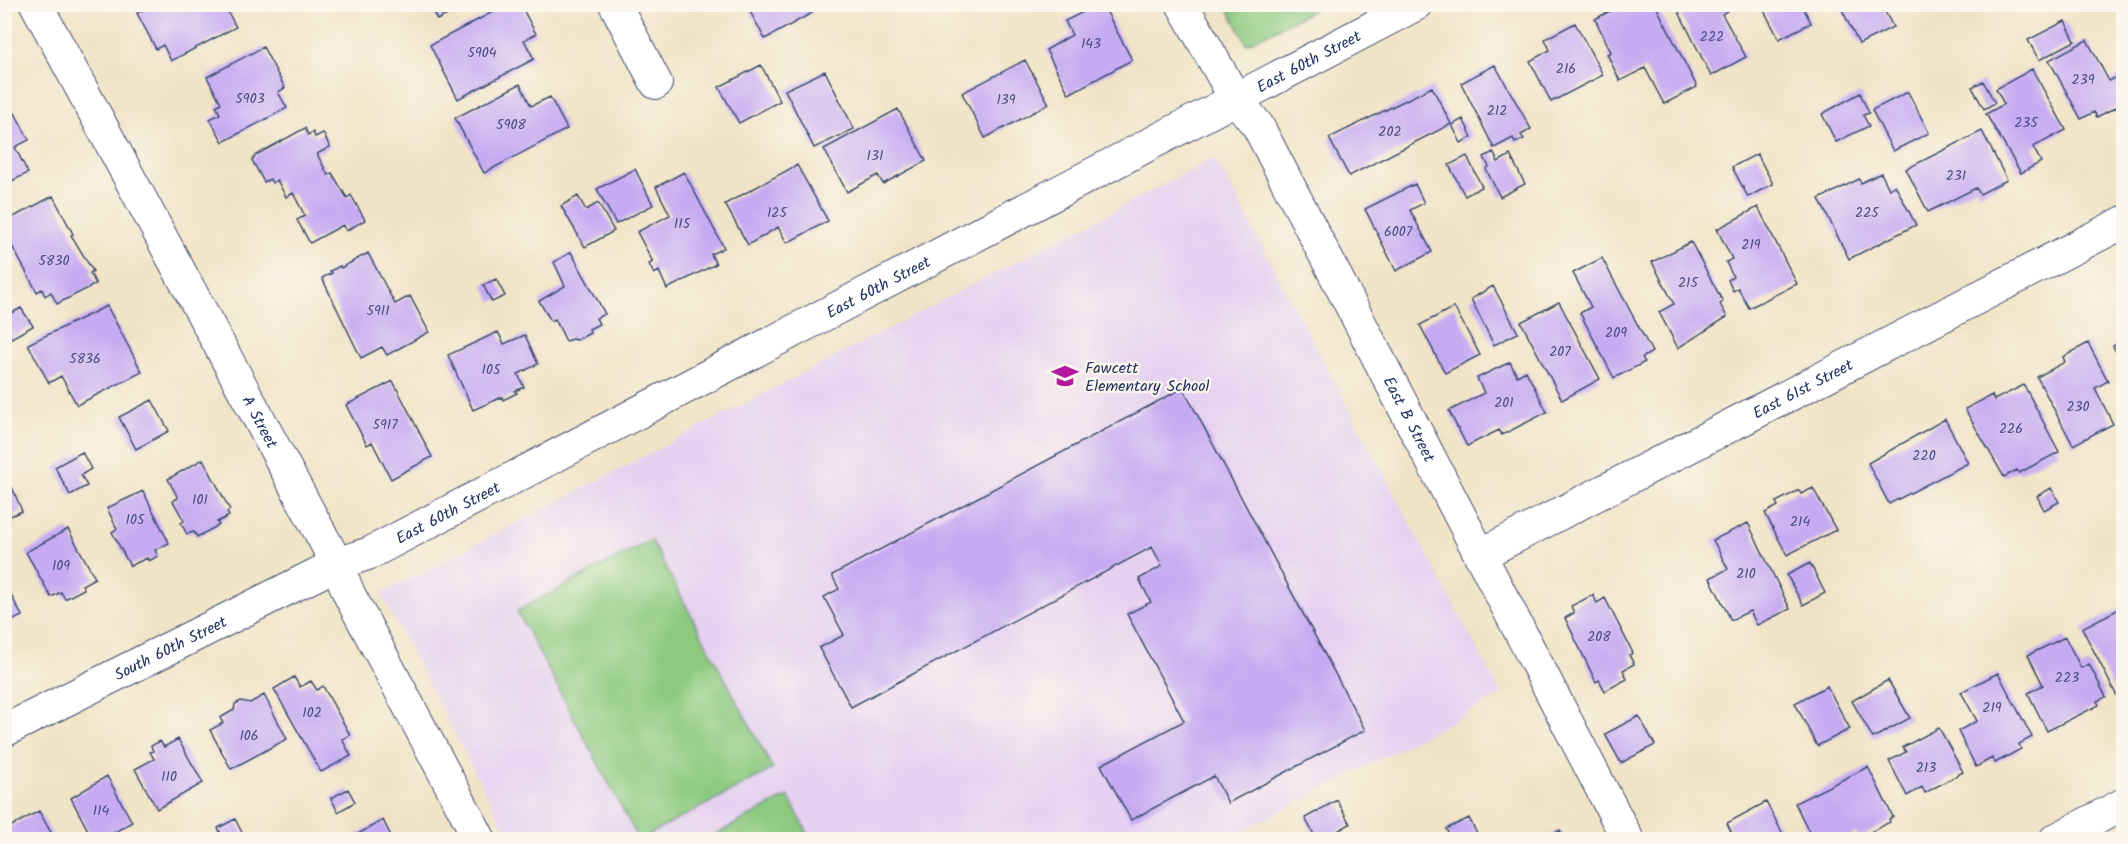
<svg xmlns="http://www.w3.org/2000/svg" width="2128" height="844" viewBox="0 0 2128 844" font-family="Kalam,sans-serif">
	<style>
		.built { fill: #e6d2f0 }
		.green { fill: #8dca80; stroke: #547c6f; stroke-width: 1.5 }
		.building { fill: #c6aaf2 }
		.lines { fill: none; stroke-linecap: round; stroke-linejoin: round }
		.minor-casing { stroke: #3b4a6e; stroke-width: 34 }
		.minor { stroke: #fff; stroke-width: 32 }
		.labels { text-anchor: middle; stroke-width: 4.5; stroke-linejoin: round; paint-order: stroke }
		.number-label { font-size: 14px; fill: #464e83 }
		.street-label { font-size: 16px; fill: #1b2f5e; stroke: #fbf7ec }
		.poi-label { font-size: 16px; fill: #1b2f5e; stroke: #fbf7ec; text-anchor: start }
	</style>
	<rect width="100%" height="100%" fill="#fbf7ec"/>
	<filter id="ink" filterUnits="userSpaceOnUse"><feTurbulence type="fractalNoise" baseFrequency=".0167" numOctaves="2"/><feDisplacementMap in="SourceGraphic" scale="12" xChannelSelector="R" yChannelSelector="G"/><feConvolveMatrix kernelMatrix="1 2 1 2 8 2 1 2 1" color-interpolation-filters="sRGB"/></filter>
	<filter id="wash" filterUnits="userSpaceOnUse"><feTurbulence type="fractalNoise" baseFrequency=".008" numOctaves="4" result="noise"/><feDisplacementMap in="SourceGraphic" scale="24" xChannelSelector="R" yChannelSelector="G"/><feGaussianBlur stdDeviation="1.35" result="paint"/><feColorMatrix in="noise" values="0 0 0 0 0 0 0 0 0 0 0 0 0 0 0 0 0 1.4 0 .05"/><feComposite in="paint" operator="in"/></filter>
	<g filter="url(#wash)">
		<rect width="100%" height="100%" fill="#f1e3c6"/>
		<path class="built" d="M 1215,158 L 1502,695 L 1227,839 L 510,839 L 381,594 Z"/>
		<path class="green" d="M 1226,5 L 1323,5 L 1247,44 Z
			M 651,540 L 773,769 L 639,840 L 517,611 Z
			M 788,796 L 811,839 L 707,839 Z"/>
		<g id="blocks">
			<path class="building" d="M 429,4 L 473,4 L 468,7 L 467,5 L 437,20 Z
				M 508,4 L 520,4 L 536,34 L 524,40 L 534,59 L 458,99 L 430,45 Z
				M 746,4 L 808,4 L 812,13 L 765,39 Z
				M 1623,4 L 1655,4 L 1697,87 L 1664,104 L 1645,68 L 1620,81 L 1607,54 L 1611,52 L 1595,19 Z
				M 1675,4 L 1738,4 L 1722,14 L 1746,57 L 1711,76 Z
				M 1839,4 L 1881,4 L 1893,27 L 1859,44 Z
				M 140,5 L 224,5 L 236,27 L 171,61 L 163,45 L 156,49 L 137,13 L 143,10 Z
				M 1097,5 L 1103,5 L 1132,60 L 1069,94 L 1046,50 L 1072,35 L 1065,21 Z
				M 1761,5 L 1802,5 L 1811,23 L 1779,39 Z
				M 2065,21 L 2075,41 L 2039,60 L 2028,40 Z
				M 1575,23 L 1603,75 L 1551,102 L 1530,61 L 1550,50 L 1545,39 Z
				M 2087,40 L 2109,81 L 2122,74 L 2124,76 L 2124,121 L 2116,107 L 2097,117 L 2094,112 L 2081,119 L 2049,60 Z
				M 263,47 L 285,88 L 278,92 L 287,108 L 223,142 L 210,119 L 220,114 L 216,106 L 221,103 L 207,77 Z
				M 1025,60 L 1049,104 L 985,138 L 962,93 Z
				M 761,65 L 780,101 L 739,123 L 719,87 Z
				M 1495,65 L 1531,129 L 1521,135 L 1524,139 L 1515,143 L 1513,138 L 1494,148 L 1461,83 Z
				M 2032,69 L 2066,130 L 2033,147 L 2041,162 L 2021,173 L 1986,114 L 2004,104 L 1996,89 Z
				M 825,71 L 854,129 L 814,148 L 785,90 Z
				M 1983,81 L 1995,103 L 1984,109 L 1972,87 Z
				M 520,84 L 531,106 L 550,97 L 567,129 L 484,173 L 455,118 Z
				M 1432,87 L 1451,124 L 1349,176 L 1329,138 Z
				M 1908,92 L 1929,133 L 1893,151 L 1872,110 Z
				M 1860,93 L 1869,113 L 1863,115 L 1869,126 L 1836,142 L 1822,114 Z
				M 898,109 L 926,161 L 883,184 L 878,175 L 847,192 L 824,149 Z
				M 15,113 L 29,140 L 15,147 L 28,173 L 4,185 L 4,119 Z
				M 1463,119 L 1472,137 L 1461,143 L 1452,125 Z
				M 305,128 L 308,135 L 313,132 L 315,137 L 323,133 L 330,147 L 317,154 L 328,175 L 332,173 L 347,198 L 351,195 L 365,220 L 346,231 L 343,225 L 310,243 L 297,220 L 305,216 L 293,193 L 286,197 L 277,180 L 272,183 L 270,179 L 264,182 L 252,160 L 256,155 Z
				M 1982,131 L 2007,180 L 1980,194 L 1976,188 L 1928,212 L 1906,169 Z
				M 1493,152 L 1498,162 L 1510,155 L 1525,184 L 1500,197 L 1486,169 L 1489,167 L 1484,157 Z
				M 1757,154 L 1773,184 L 1748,197 L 1732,167 Z
				M 1467,156 L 1482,187 L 1465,196 L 1449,165 Z
				M 797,165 L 828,221 L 787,243 L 778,227 L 748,245 L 725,204 Z
				M 635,169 L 653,205 L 616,224 L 597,189 Z
				M 684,172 L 724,248 L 711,254 L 716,264 L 667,289 L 659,271 L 654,274 L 649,264 L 653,262 L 637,232 L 670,215 L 656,187 Z
				M 1881,173 L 1889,189 L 1895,185 L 1916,225 L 1849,259 L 1819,199 L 1859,179 L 1861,183 Z
				M 1415,184 L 1424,203 L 1410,210 L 1432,252 L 1396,271 L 1365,209 Z
				M 53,196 L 73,234 L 71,235 L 93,271 L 90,273 L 96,284 L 57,304 L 51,292 L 45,296 L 42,289 L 37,292 L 4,231 L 4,222 Z
				M 578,196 L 586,210 L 598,203 L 614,231 L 585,247 L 561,206 Z
				M 1758,207 L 1797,284 L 1749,308 L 1738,288 L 1733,291 L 1728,280 L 1733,277 L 1726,262 L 1732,259 L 1717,229 Z
				M 1691,242 L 1723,302 L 1720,304 L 1727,317 L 1678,348 L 1659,312 L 1674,304 L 1652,262 Z
				M 571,252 L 605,314 L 596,318 L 599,324 L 589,329 L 590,333 L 577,340 L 572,339 L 566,341 L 555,319 L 551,321 L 539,301 L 565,286 L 554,262 Z
				M 368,253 L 395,304 L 410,296 L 429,332 L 387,355 L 382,347 L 361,358 L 322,278 L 332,273 L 330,271 L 340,266 L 341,268 Z
				M 1602,258 L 1652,352 L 1642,358 L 1645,362 L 1614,378 L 1580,313 L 1591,307 L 1573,273 Z
				M 496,279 L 505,296 L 492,302 L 483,285 Z
				M 1493,286 L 1518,333 L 1494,345 L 1471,299 Z
				M 1559,302 L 1600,379 L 1562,400 L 1521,322 Z
				M 107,306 L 142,372 L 77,405 L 61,376 L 49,383 L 28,344 Z
				M 1454,307 L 1480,355 L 1445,373 L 1420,325 Z
				M 21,308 L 33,326 L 6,341 L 5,317 Z
				M 498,332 L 504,344 L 525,335 L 538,364 L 518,374 L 524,387 L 515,391 L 517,393 L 503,400 L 502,397 L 473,410 L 448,355 Z
				M 2124,340 L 2124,366 L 2113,346 Z
				M 2088,343 L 2108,381 L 2095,388 L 2113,424 L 2073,445 L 2037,377 L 2065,362 L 2063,357 Z
				M 1510,362 L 1517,376 L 1526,371 L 1547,412 L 1502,435 L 1499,430 L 1467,446 L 1449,411 L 1484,393 L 1477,378 Z
				M 393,381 L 432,457 L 391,479 L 372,442 L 367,445 L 346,405 Z
				M 2024,385 L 2059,452 L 2019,473 L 2017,470 L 2004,477 L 1965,409 L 1992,395 L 1994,400 Z
				M 1183,388 L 1365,730 L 1228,803 L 1214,776 L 1131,820 L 1101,765 L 1184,721 L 1127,614 L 1151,602 L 1139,579 L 1162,566 L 1152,547 L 851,707 L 819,648 L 844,635 L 824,597 L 839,589 L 832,575 Z
				M 152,400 L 169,431 L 136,449 L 119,417 Z
				M 1945,419 L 1968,463 L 1889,504 L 1868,463 Z
				M 82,452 L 91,469 L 81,475 L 87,486 L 70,495 L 55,467 Z
				M 203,459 L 230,510 L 227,512 L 229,516 L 217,522 L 219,525 L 197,537 L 194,532 L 187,534 L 181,523 L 184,521 L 173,501 L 178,498 L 168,479 Z
				M 12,487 L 22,511 L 8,517 L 10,522 L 4,524 L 4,490 Z
				M 1813,488 L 1836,530 L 1787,555 L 1765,513 L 1778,506 L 1776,502 L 1799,490 L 1801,494 Z
				M 2051,488 L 2059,502 L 2044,510 L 2037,496 Z
				M 143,491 L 169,543 L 155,550 L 158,556 L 149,561 L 147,558 L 130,566 L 112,532 L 117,529 L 107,508 Z
				M 1748,523 L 1790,609 L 1757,625 L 1750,611 L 1731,620 L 1710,578 L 1728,569 L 1713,540 Z
				M 68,529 L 95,578 L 82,585 L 84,589 L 65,599 L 61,592 L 51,597 L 26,552 Z
				M 1810,563 L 1825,593 L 1803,605 L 1787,575 Z
				M 4,582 L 22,616 L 7,623 L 11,630 L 6,633 L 9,638 L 4,640 Z
				M 1593,595 L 1597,603 L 1605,598 L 1633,653 L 1629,655 L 1634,664 L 1623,670 L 1627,679 L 1605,691 L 1599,680 L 1596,682 L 1565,618 L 1574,613 L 1571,606 Z
				M 2119,609 L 2124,617 L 2124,700 L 2120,702 L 2082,628 Z
				M 2065,637 L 2081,668 L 2089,664 L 2106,697 L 2097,701 L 2099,705 L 2047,731 L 2028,693 L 2043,685 L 2028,655 Z
				M 1998,673 L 2032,737 L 2019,744 L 2021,749 L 1995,763 L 1992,758 L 1976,767 L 1958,731 L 1977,721 L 1961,692 Z
				M 294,677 L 300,687 L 311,681 L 317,690 L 323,686 L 350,735 L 342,739 L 351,756 L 321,772 L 274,689 Z
				M 1888,680 L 1910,718 L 1873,738 L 1852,701 Z
				M 1827,686 L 1850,729 L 1817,746 L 1795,703 Z
				M 264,695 L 287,739 L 231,769 L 210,730 L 223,723 L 220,718 L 234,710 L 235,704 L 241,701 L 250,703 Z
				M 1639,716 L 1655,745 L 1621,763 L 1605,734 Z
				M 1939,728 L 1963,772 L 1925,793 L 1922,787 L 1907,796 L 1889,761 L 1906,752 L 1903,747 Z
				M 178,739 L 203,783 L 157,809 L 135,769 L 154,759 L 150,752 L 153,751 L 151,746 L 160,741 L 164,747 Z
				M 1868,767 L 1893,817 L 1889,819 L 1890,822 L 1859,838 L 1856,833 L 1844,840 L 1813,840 L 1795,803 Z
				M 107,776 L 132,822 L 102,840 L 93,840 L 71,798 Z
				M 348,789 L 355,802 L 338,812 L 331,798 Z
				M 1337,800 L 1350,824 L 1322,840 L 1317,840 L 1305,818 Z
				M 1766,802 L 1786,840 L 1731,840 L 1734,838 L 1727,823 Z
				M 39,811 L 55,840 L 8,840 L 4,830 Z
				M 1469,818 L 1480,840 L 1452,840 L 1446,829 Z
				M 235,819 L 246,840 L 224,840 L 218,828 Z
				M 383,820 L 393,840 L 347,840 Z
				M 1560,830 L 1565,840 L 1542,840 Z"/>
		</g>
	</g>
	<g filter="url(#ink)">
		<use href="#blocks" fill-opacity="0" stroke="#3b4a6e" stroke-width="1.5"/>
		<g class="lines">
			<g class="minor-casing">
				<g id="minor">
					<path id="s1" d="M 36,4 L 337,564 L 349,594 L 480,840"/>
					<path d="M 615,4 L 656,83"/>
					<path id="s2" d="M 1182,4 L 1235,98 L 1258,126 L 1628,840"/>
					<path id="s3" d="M 1480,555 L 2124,222"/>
					<path id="s4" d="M 4,731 L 337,564 L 370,553 L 1417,4"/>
					<path d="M 2055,840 L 2124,804"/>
				</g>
			</g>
			<use href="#minor" class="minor"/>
		</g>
	</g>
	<defs>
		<g id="school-bare" transform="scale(2.07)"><path d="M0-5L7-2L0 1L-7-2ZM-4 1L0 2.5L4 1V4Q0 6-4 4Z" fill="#b5179e" stroke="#fbf7ec" stroke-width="2.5" paint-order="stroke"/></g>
	</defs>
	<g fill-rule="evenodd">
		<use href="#school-bare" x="1065" y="376"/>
	</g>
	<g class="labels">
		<g class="number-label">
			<text x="1712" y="41">222</text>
			<text x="1091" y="48">143</text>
			<text x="482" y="57">5904</text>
			<text x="1566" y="73">216</text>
			<text x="2083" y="84">239</text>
			<text x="250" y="103">5903</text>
			<text x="1006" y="104">139</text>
			<text x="1497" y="115">212</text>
			<text x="2026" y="127">235</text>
			<text x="511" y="129">5908</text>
			<text x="1390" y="136">202</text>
			<text x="875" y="160">131</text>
			<text x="1956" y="180">231</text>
			<text x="777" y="217">125</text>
			<text x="1867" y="217">225</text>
			<text x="682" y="228">115</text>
			<text x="1398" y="236">6007</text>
			<text x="1751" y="249">219</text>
			<text x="54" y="265">5830</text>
			<text x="1688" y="287">215</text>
			<text x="378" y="315">5911</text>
			<text x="1616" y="337">209</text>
			<text x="1560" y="356">207</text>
			<text x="85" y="363">5836</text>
			<text x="491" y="374">105</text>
			<text x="1504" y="407">201</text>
			<text x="2078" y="411">230</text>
			<text x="385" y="429">5917</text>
			<text x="2011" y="433">226</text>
			<text x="1924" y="460">220</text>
			<text x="200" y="504">101</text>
			<text x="135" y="524">105</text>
			<text x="1800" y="526">214</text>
			<text x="61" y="570">109</text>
			<text x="1746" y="578">210</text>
			<text x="1599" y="641">208</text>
			<text x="2067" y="682">223</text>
			<text x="1992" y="712">219</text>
			<text x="312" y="717">102</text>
			<text x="249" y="740">106</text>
			<text x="1926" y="772">213</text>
			<text x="169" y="781">110</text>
			<text x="101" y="815">114</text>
		</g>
		<g class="street-label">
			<text dy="6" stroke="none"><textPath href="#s4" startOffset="1467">East 60th Street</textPath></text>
			<text dy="6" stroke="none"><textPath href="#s4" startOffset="981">East 60th Street</textPath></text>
			<text dy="6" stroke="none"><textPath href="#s3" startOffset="363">East 61st Street</textPath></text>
			<text dy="6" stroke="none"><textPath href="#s2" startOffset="474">East B Street</textPath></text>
			<text dy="6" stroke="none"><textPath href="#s1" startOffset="474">A Street</textPath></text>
			<text dy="6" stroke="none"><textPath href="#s4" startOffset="495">East 60th Street</textPath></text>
			<text dy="6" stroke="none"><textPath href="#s4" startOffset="186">South 60th Street</textPath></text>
		</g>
		<g class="poi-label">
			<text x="1085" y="373">Fawcett<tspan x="1085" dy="18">Elementary School</tspan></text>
		</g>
	</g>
	<rect width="2128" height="844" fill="none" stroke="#fbf7ec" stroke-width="24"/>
</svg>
